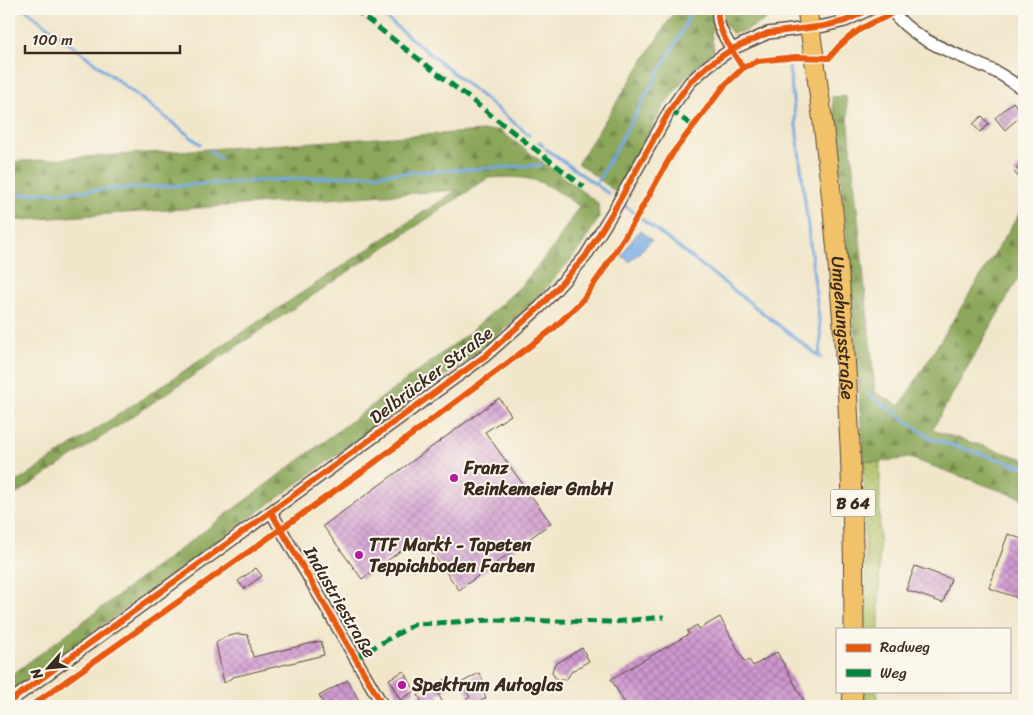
<svg xmlns="http://www.w3.org/2000/svg" width="1033" height="715" viewBox="0 0 1033 715" font-family="Sriracha,sans-serif">
	<style>
		.grass { fill: url(#grass-dots); stroke: #757641 }
		.forest { fill: url(#forest-firs); stroke: #63683c }
		.water { fill: #72a8e0; stroke: #56697f }
		.lines { fill: none; stroke-linecap: round; stroke-linejoin: round }
		.stream { stroke: #72a8e0; stroke-width: 3 }
		.building { fill: url(#building-cross-hatch) }
		.minor-casing { stroke: #564638; stroke-width: 14 }
		.primary-casing { stroke: #564638; stroke-width: 21 }
		.minor { stroke: #fff; stroke-width: 11 }
		.primary { stroke: #f2c26a; stroke-width: 19 }
		.quiet { stroke: #00873e; stroke-width: 5; stroke-dasharray: 10 5; stroke-linecap: butt }
		.cycleway-casing { stroke: #fbf7ec; stroke-width: 9 }
		.cycleway { stroke: #e8590c; stroke-width: 6 }
		.poi-dot { fill: #b5179e; stroke: #fbf7ec; stroke-width: 2 }
		.labels { text-anchor: middle; stroke-width: 4; stroke-linejoin: round; paint-order: stroke }
		.shield { fill: #fbf7ec; stroke: #75685c; stroke-width: 1 }
		.shield-label { font-size: 16px; font-weight: bold; fill: #3b2a1e }
		.street-label { font-size: 18px; fill: #3b2a1e; stroke: #fbf7ec }
		.poi-label { font-size: 18px; font-weight: bold; fill: #3b2a1e; stroke: #fbf7ec; text-anchor: start }
	</style>
	<defs>
		<pattern id="grass-dots" width="8" height="8" patternUnits="userSpaceOnUse" patternTransform="scale(1.25)"><rect width="8" height="8" fill="#afc164"/><path d="M2 2h.1M6 6h.1" fill="none" stroke="#909d52" stroke-width="1.8" stroke-linecap="round"/></pattern>
		<pattern id="forest-firs" width="22" height="20" patternUnits="userSpaceOnUse" patternTransform="scale(1.25)"><rect width="22" height="20" fill="#8ba75a"/><path d="M5 1l3.5 6h-7zM16 11l3.5 6h-7z" fill="#73884a"/></pattern>
		<pattern id="building-cross-hatch" width="8" height="8" patternUnits="userSpaceOnUse" patternTransform="scale(1.25)"><rect width="8" height="8" fill="#cf97d0"/><path d="M0 0l8 8M0 8l8-8" fill="none" stroke="#a97ba8"/></pattern>
	</defs>
	<rect width="100%" height="100%" fill="#fbf7ec"/>
	<filter id="ink" filterUnits="userSpaceOnUse"><feTurbulence type="fractalNoise" baseFrequency=".02" numOctaves="2"/><feDisplacementMap in="SourceGraphic" scale="10" xChannelSelector="R" yChannelSelector="G"/><feConvolveMatrix kernelMatrix="1 2 1 2 8 2 1 2 1" color-interpolation-filters="sRGB"/></filter>
	<filter id="wash" filterUnits="userSpaceOnUse"><feTurbulence type="fractalNoise" baseFrequency=".0096" numOctaves="4" result="noise"/><feDisplacementMap in="SourceGraphic" scale="20" xChannelSelector="R" yChannelSelector="G"/><feGaussianBlur stdDeviation="1.12" result="paint"/><feColorMatrix in="noise" values="0 0 0 0 0 0 0 0 0 0 0 0 0 0 0 0 0 1.4 0 .05"/><feComposite in="paint" operator="in"/></filter>
	<g filter="url(#wash)">
		<rect width="100%" height="100%" fill="#f1e6ca"/>
		<path class="grass" d="M 864,461 L 880,462 L 879,629 L 866,629 Z
			M 865,691 L 877,691 L 877,706 L 864,706 Z"/>
		<path class="forest" d="M 676,9 L 787,9 L 743,32 L 732,33 L 726,24 L 711,32 L 714,50 L 685,78 L 664,106 L 616,192 L 578,163 Z
			M 846,96 L 875,392 L 900,406 L 1024,206 L 1024,268 L 932,430 L 1024,459 L 1024,499 L 910,458 L 880,462 L 864,461 L 845,216 L 832,97 Z
			M 499,130 L 598,203 L 599,218 L 578,251 L 535,301 L 481,350 L 9,693 L 9,677 L 469,333 L 521,286 L 555,245 L 579,206 C 542,180 534,175 488,178 L 9,499 L 9,487 L 457,190 L 9,221 L 9,162 Z"/>
		<path class="water" d="M 640,230 L 652,240 L 630,262 L 621,255 Z"/>
		<g class="lines">
			<path class="stream" d="M 25,9 L 200,144
				M 375,9 L 529,135
				M 789,66 L 821,337 L 819,357
				M 539,142 L 543,146
				M 546,149 L 609,194
				M 210,151 L 220,159
				M 596,184 L 684,28 L 692,9
				M 9,195 L 541,165
				M 624,205 L 821,358
				M 868,394 L 932,439 L 1024,467"/>
		</g>
		<g id="blocks">
			<path class="building" d="M 1013,102 L 1023,114 L 1005,130 L 995,118 Z
				M 982,116 L 989,124 L 980,132 L 973,124 Z
				M 1024,163 L 1024,183 L 1014,172 Z
				M 499,398 L 511,415 L 485,432 L 551,523 L 459,590 L 420,537 L 362,579 L 323,526 Z
				M 1008,534 L 1024,540 L 1024,600 L 989,588 Z
				M 915,566 L 951,579 L 943,603 L 906,590 Z
				M 256,568 L 262,576 L 244,589 L 238,581 Z
				M 720,617 L 745,662 L 749,660 L 753,666 L 777,652 L 807,706 L 626,706 L 611,679 L 689,634 L 687,631 L 697,625 L 699,629 Z
				M 238,634 L 248,635 L 253,657 L 321,641 L 324,655 L 233,677 L 224,683 L 216,643 L 225,637 Z
				M 582,648 L 589,661 L 572,671 L 566,680 L 555,678 L 552,672 L 554,665 Z
				M 404,671 L 415,691 L 400,700 L 389,679 Z
				M 479,673 L 487,687 L 482,690 L 486,698 L 480,702 L 483,706 L 455,706 L 470,697 L 461,683 Z
				M 446,679 L 451,687 L 438,694 L 445,706 L 424,706 L 418,695 Z
				M 348,680 L 362,706 L 325,706 L 319,696 Z"/>
		</g>
	</g>
	<g filter="url(#ink)">
		<use href="#blocks" fill-opacity="0" stroke="#564638" stroke-width="1"/>
		<g class="lines">
			<g class="minor-casing">
				<path id="minor" d="M 718,9 C 716,25 724,36 732,49
					M 891,9 C 913,43 963,55 998,73 C 1007,78 1015,84 1024,90
					M 271,512 L 383,706
					M 9,702 L 485,356 L 540,307 L 585,257 L 614,210 L 670,110 L 690,82 L 709,65 L 732,49 L 768,33 L 824,26 L 845,21 L 870,9"/>
			</g>
			<g class="primary-casing">
				<g id="primary">
					<path id="s1" d="M 807,9 C 839,214 854,422 854,629"/>
					<path d="M 852,706 L 853,691"/>
				</g>
			</g>
			<use href="#minor" class="minor"/>
			<use href="#primary" class="primary"/>
			<path class="quiet" d="M 354,9 L 584,187
				M 670,110 L 693,126
				M 355,658 L 415,624 L 492,620 L 613,622 L 664,617"/>
			<g class="cycleway-casing">
				<path id="cycleway" d="M 718,9 C 716,31 732,50 743,68
					M 271,512 L 383,706
					M 9,702 L 485,356 L 540,307 L 585,257 L 614,210 L 670,110 L 690,82 L 709,65 L 732,49 L 768,33 L 824,26 L 845,21 L 870,9
					M 31,706 L 367,468 L 553,329 L 581,302 L 601,274 L 634,222 L 672,154 L 725,85 L 743,68 L 758,61 L 796,57 L 829,58 C 841,42 855,31 872,23 C 880,19 886,18 893,12 L 891,9"/>
			</g>
			<use href="#cycleway" class="cycleway"/>
		</g>
	</g>
	<g class="poi-dot">
		<circle cx="454" cy="478" r="5"/>
		<circle cx="359" cy="555" r="5"/>
		<circle cx="402" cy="685" r="5"/>
	</g>
	<g class="labels">
		<rect class="shield" x="830.5" y="489.5" width="45" height="27" rx="4"/>
		<g class="shield-label">
			<text x="853" y="509">B 64</text>
		</g>
		<g class="street-label">
			<text dy="6" stroke="none"><textPath href="#s1" startOffset="321">Umgehungsstraße</textPath></text>
			<text transform="translate(431 375) rotate(-37)" y="6">Delbrücker Straße</text>
			<text transform="translate(340 602) rotate(60)" y="6">Industriestraße</text>
		</g>
		<g class="poi-label">
			<text x="464" y="474">Franz<tspan x="464" dy="21">Reinkemeier GmbH</tspan></text>
			<text x="369" y="551">TTF Markt - Tapeten<tspan x="369" dy="21">Teppichboden Farben</tspan></text>
			<text x="412" y="691">Spektrum Autoglas</text>
		</g>
	</g>
	<rect width="1033" height="715" fill="none" stroke="#fbf7ec" stroke-width="30"/>
	<rect x="836" y="628" width="175" height="65" fill="#fbf7ec" stroke="#aea59a"/>
	<rect x="846" y="644" width="25" height="8" fill="#e8590c" stroke="#aea59a"/>
	<text x="880" y="652" font-size="15" fill="#3b2a1e">Radweg</text>
	<rect x="846" y="669" width="25" height="8" fill="#00873e" stroke="#aea59a"/>
	<text x="880" y="678" font-size="15" fill="#3b2a1e">Weg</text>
	<g transform="translate(48 668) rotate(243)" stroke="#fbf7ec" stroke-width="4" paint-order="stroke">
	<path d="M0-4L9 19L0 12L-9 19Z" fill="#3b2a1e"/>
	<text y="-8" font-size="14" font-weight="bold" text-anchor="middle" fill="#3b2a1e">N</text>
	</g>
	<path d="M25 45v8h155v-8" fill="none" stroke="#3b2a1e" stroke-width="2.5"/>
	<text x="32" y="45" font-size="15" fill="#3b2a1e" stroke="#fbf7ec" stroke-width="4" paint-order="stroke">100 m</text>
</svg>
